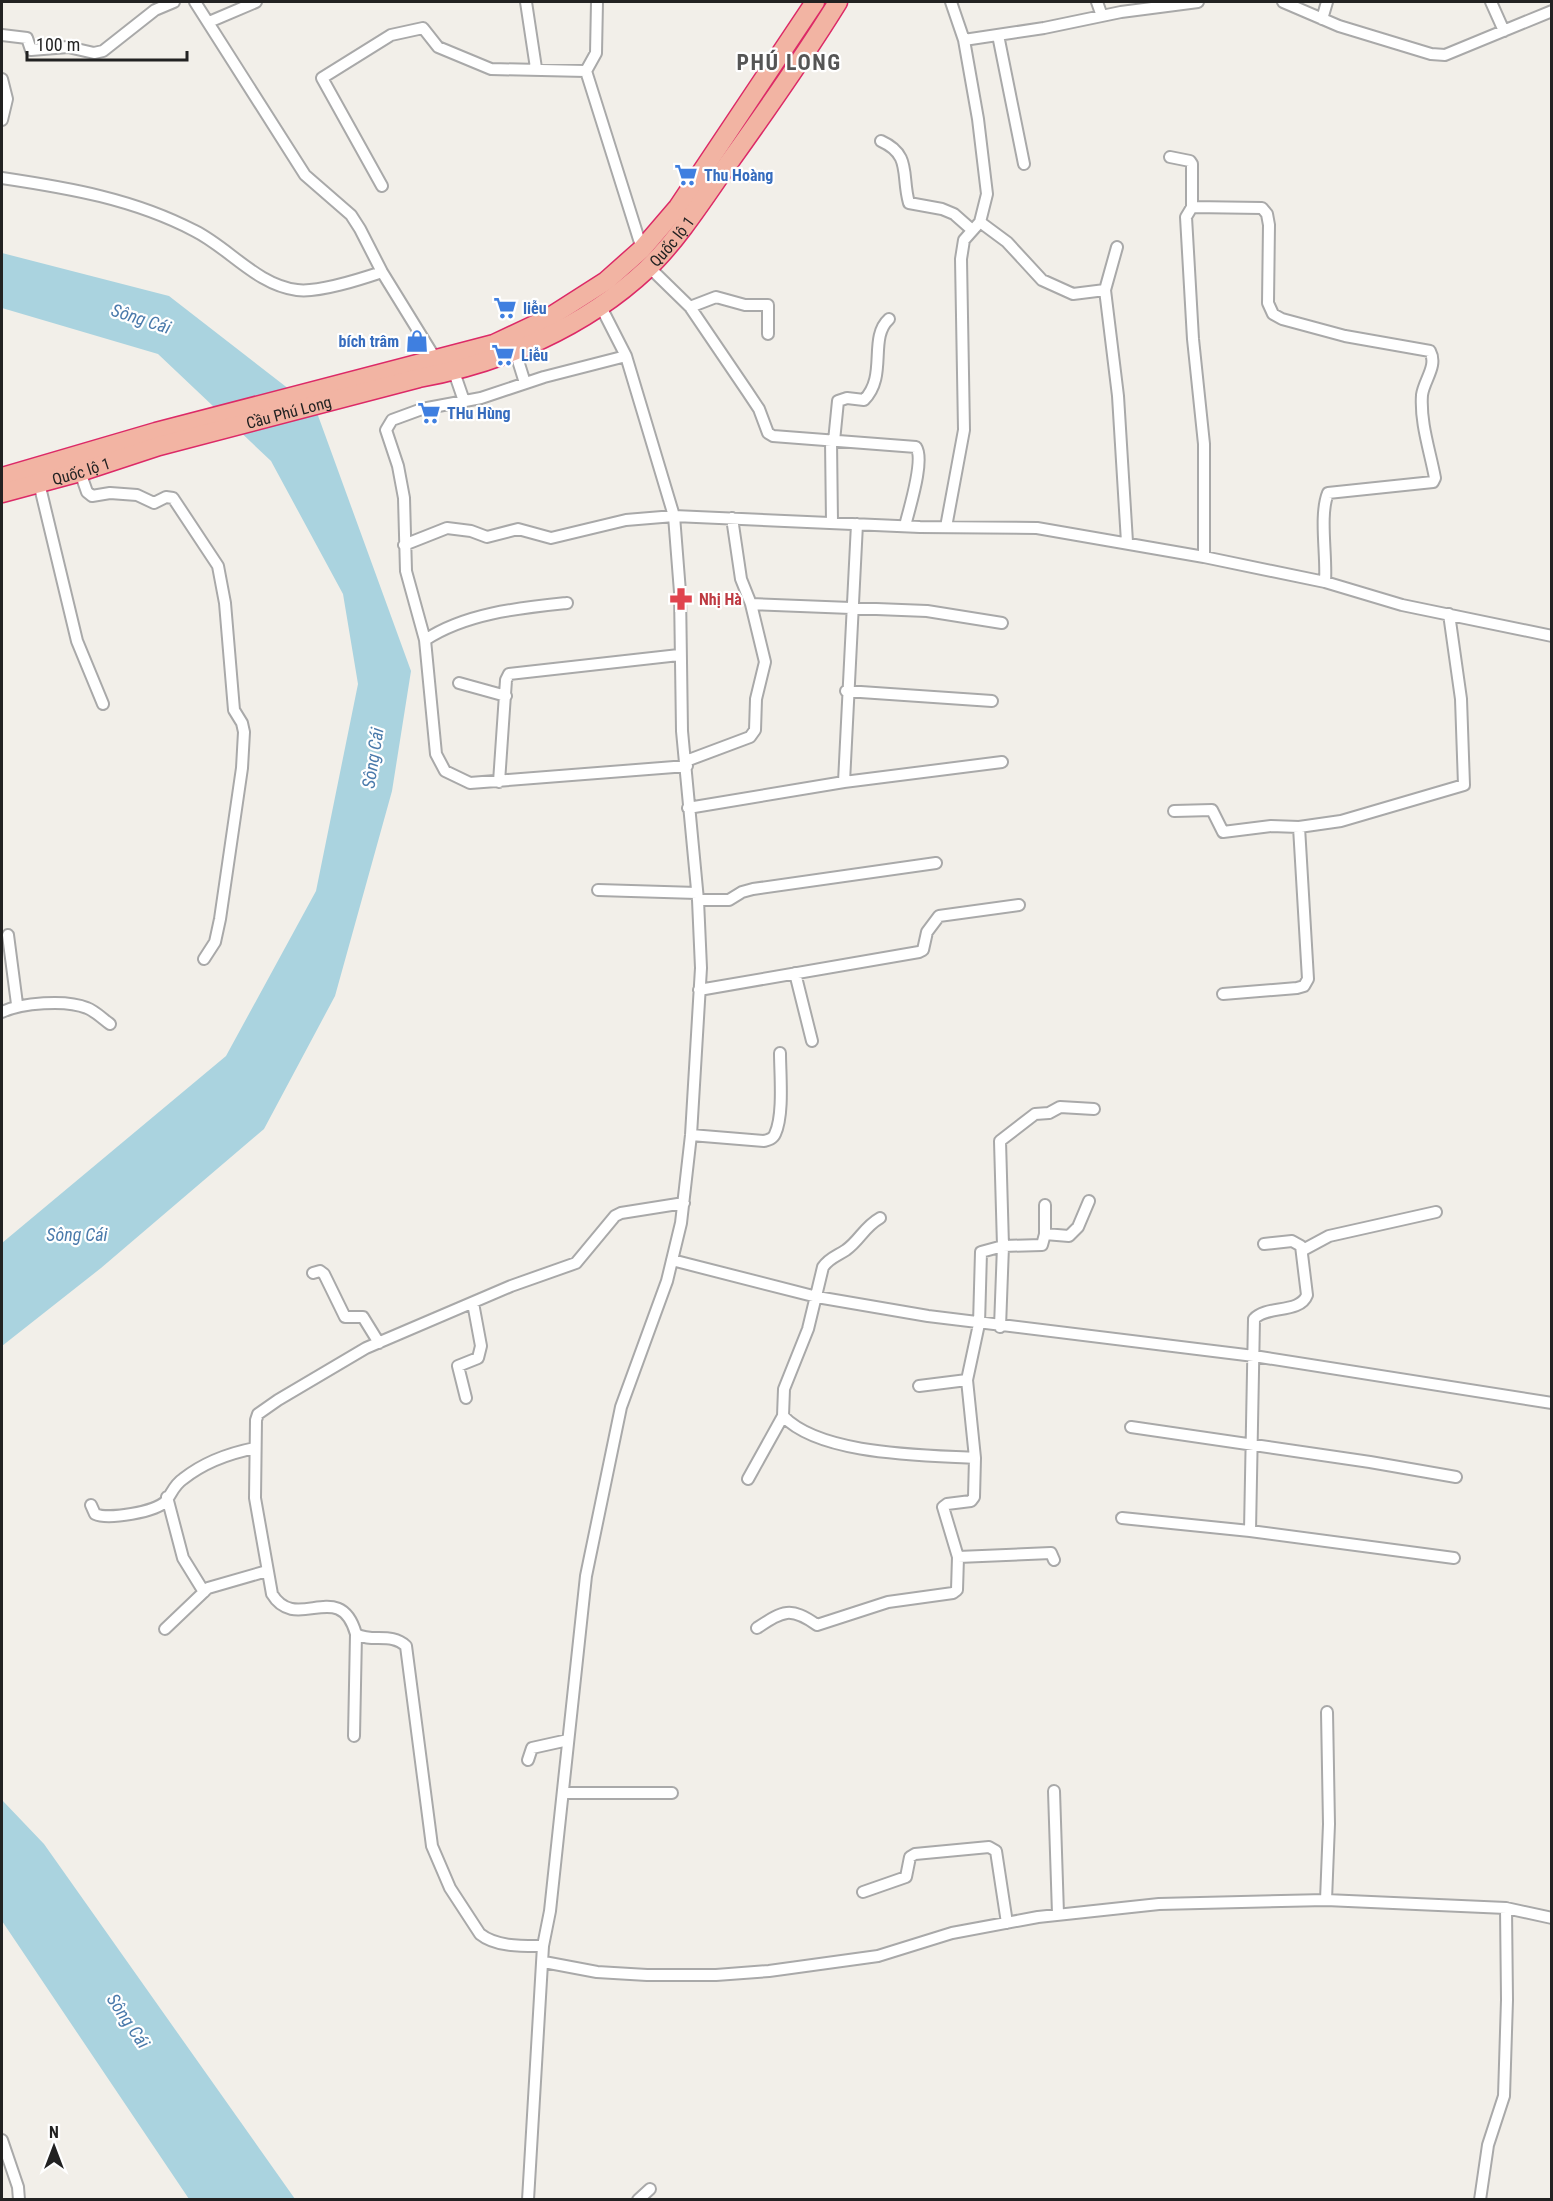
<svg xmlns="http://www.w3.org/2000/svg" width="1553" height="2201" viewBox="0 0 1553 2201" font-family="'Roboto Condensed',sans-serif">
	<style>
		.water { fill: #aad3df }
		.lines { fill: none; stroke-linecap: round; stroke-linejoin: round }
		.minor-casing { stroke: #a9a9a9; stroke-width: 14 }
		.trunk-casing { stroke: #dc2a67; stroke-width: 21 }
		.minor { stroke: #fff; stroke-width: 10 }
		.trunk { stroke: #f2b4a3; stroke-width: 18 }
		.labels { text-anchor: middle; stroke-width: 4.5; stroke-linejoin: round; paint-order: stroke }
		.shop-label { font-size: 16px; font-weight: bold; fill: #366cbe; stroke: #fff; text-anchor: start }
		.street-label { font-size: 16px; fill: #222; stroke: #fff }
		.health-label { font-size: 16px; font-weight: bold; fill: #be3a42; stroke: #fff; text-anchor: start }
		.water-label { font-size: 18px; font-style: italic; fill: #4a7aab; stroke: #fff }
		.district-label { font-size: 22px; font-weight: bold; letter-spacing: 1.5px; fill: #555; stroke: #fff }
	</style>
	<rect width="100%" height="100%" fill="#f2efe9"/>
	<path class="water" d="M 2,253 L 169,296 L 316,410 L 411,671 L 392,791 L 335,996 L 264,1129 L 101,1268 L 2,1346 L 2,1243 L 226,1056 L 316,891 L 358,684 L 343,594 L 271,461 L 158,354 L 2,308 Z
		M 2,1800 L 44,1844 L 295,2199 L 189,2199 L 2,1921 Z"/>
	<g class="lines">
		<g class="minor-casing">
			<path id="minor" d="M 195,2 L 305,175 L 351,215 L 360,229 L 382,272 L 435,358
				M 526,2 L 536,68
				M 1097,2 L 1102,16
				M 1283,2 L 1339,26 L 1431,54 L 1445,55 L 1552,11
				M 1491,2 L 1504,31
				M 1322,19 L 1327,2
				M 209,22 L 256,2
				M 2,35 L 27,38 L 31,50 L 68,47 L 94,53 L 103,51 L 155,10 L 174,2
				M 998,35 L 1024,164
				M 964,40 L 1044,28 L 1121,12 L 1198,2
				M 586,71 L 596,53 L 597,2
				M 2,79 L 7,99 L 2,120
				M 881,141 C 912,155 901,175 909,203 L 942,209 L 954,214 L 971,229
				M 1170,157 L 1190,161 L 1192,164 L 1192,207
				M 2,178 C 69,188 134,199 195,231 C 229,248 257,285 297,290 C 319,293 361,279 382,272
				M 382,186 L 322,78 L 391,35 L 423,28 L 438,47 L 491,69 L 586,71 L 642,249
				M 980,222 L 1007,242 L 1042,280 L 1073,294 L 1105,290 L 1117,247
				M 649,267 L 690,307 L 747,391 L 759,409 L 768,433 L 773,436 L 916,447 C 925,460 909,509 905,526
				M 1105,290 L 1118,396 L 1127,542
				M 690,307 L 716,297 L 745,305 L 768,305 L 768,334
				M 515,351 L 525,383
				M 626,356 L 544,377 L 481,398 L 422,409 L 392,420 L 386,430 L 398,466 L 404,498 L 406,571 L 425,640 L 436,754 L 445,771 L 470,783 L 687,766
				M 454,372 L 464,401
				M 831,441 L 832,522
				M 834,441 L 838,401 L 847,398 L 864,400 C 888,376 868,338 889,319
				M 80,472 L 87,492 L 92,496 L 110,493 L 137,495 L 154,503 L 166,497 L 173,498 L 218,566 L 225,603 L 234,710 L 242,723 L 244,732 L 242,768 L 220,919 L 215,942 L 204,959
				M 39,483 L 77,641 L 103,704
				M 946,527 L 964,430 L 961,259 L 964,240 L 980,222 L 987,194 L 978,119 L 964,40 L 951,2
				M 404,545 L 447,528 L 471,531 L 487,537 L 518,529 L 551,538 L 626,520 L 674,516 L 920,527 L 1037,528 L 1204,557 L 1325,582 L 1402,605 L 1552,636
				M 1204,557 L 1204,444 L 1193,339 L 1186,217 L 1192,207 L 1262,208 L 1267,214 L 1269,225 L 1268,303 L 1273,314 L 1282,319 L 1345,336 L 1430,351 C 1438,366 1424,380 1422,395 C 1420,423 1430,451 1435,478 L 1433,482 L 1328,493 C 1319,515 1327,556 1325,582
				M 751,604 L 927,611 L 1002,623
				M 425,640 C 466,613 519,608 567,603
				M 459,683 L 506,696
				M 846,691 L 992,701
				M 686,761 L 750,737 L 755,730 L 756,699 L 765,662 L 751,604 L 741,579 L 732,518
				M 499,782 L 506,680 L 509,674 L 679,655
				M 844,782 L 857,524
				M 688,808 L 844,782 L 1002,762
				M 1174,811 L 1212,810 L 1223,832 L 1271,826 L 1299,827
				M 598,890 L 697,893
				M 698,900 L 729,900 L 742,892 L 753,889 L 936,863
				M 8,935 L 17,1004
				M 795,973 L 812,1041
				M 699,990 L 919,952 L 923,950 L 927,932 L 939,916 L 1019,905
				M 1223,994 L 1297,988 L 1304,986 L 1308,979 L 1299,827 L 1341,821 L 1464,785 L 1461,699 L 1449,614
				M 2,1012 C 21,1003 66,999 87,1008 C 95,1011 103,1019 110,1024
				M 691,1135 L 764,1141 C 768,1140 773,1139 775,1134 C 784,1115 780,1074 780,1053
				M 880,1218 C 864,1227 860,1240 846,1250 C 837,1256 829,1258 823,1267 L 808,1329 L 784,1389 L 783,1416 C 820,1455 922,1455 975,1458
				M 1045,1234 L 1069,1236 L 1078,1227 L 1089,1201
				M 1303,1250 L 1329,1236 L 1436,1212
				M 672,1260 L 817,1297 L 928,1316 L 1254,1356 L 1552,1403
				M 313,1273 L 320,1271 L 324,1274 L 345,1317 L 363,1317 L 379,1343
				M 1000,1327 L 1003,1246 L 1042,1245 L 1045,1234 L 1045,1205
				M 919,1386 L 967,1380 L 979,1324 L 981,1252 L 1003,1246 L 1000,1141 L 1035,1114 L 1049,1113 L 1060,1107 L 1094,1109
				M 466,1398 L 458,1366 L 478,1358 L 481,1346 L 473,1303
				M 1131,1427 L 1370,1462 L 1456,1477
				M 748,1479 L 783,1416
				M 167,1497 L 183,1558 L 204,1592
				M 91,1505 L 95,1514 C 108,1520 156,1512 166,1501 C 172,1493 174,1485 183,1479 C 203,1463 230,1453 255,1448
				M 1122,1518 L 1250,1531 L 1454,1558
				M 1250,1531 L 1254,1319 C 1266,1305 1300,1314 1307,1295 L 1301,1246 L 1292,1241 L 1264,1244
				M 958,1557 L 1051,1553 L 1054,1560
				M 757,1628 C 783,1611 790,1606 817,1625 L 888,1602 L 953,1593 L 957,1590 L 958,1557 L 943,1507 L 947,1504 L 971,1501 L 974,1497 L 975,1458 L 967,1380
				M 165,1629 L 208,1588 L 267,1571
				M 354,1736 L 356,1634
				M 528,1760 L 532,1748 L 568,1740
				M 1054,1791 L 1058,1914
				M 563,1793 L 672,1793
				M 863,1892 L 906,1877 L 910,1857 L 915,1854 L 989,1847 L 996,1851 L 1007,1923
				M 1326,1900 L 1329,1824 L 1327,1712
				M 543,1946 C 523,1946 496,1947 480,1934 L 450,1888 L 432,1846 L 406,1646 C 391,1632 372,1643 356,1634 C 340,1577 296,1634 272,1594 L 255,1498 L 256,1420 L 258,1414 L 278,1400 L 366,1348 L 511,1286 L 576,1263 L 615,1216 L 621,1213 L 684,1203
				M 544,1962 L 597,1972 L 647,1975 L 716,1975 L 769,1971 L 878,1956 L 952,1933 L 1038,1917 L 1159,1904 L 1326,1900 L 1506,1908 L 1552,1918
				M 2,2140 L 18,2187 L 19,2200
				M 528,2200 L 543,1946 L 550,1911 L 586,1576 L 621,1407 L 667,1281 L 681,1223 L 691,1135 L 701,968 L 698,900 L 682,731 L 680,592 L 674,516 L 626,356 L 600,305
				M 638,2200 L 650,2189
				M 1480,2200 L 1488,2145 L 1504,2096 L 1507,2000 L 1506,1908"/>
		</g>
		<g class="trunk-casing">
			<g id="trunk">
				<path d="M 2,477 L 156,432 L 494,344 L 545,320 L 606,281 L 642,249 L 678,207 L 815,2"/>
				<path id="s1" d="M 2,493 L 80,472 L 159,446 L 419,378 C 502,363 585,327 647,269 C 676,242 705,197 728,164 C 766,111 804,57 838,2"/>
			</g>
		</g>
		<use href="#minor" class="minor"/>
		<use href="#trunk" class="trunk"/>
	</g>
	<defs>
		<g id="supermarket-bare" transform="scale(1.8)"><path d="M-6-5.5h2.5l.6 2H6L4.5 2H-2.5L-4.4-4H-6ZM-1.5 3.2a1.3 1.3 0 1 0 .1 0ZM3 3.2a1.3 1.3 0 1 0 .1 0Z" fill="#3f7fe0" stroke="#fff" stroke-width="2.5" paint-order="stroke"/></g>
		<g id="shop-bare" transform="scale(1.8)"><path d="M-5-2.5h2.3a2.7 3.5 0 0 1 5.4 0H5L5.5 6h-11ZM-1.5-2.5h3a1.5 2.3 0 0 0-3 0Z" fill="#3f7fe0" stroke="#fff" stroke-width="2.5" paint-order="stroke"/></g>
		<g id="pharmacy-bare" transform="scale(1.8)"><path d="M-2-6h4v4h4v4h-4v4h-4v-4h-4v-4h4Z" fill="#e0444e" stroke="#fff" stroke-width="2.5" paint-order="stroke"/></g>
	</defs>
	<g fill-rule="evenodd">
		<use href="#supermarket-bare" x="686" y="175"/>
		<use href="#supermarket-bare" x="505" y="308"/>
		<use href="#shop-bare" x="417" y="341"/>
		<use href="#supermarket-bare" x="503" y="355"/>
		<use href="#supermarket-bare" x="429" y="413"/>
		<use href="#pharmacy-bare" x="681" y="599"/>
	</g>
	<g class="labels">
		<g class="shop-label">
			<text x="704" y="181">Thu Hoàng</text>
			<text x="523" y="314">liễu</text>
			<text x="399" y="347" text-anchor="end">bích trâm</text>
			<text x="521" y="361">Liễu</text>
			<text x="447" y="419">THu Hùng</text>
		</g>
		<g class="street-label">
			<text dy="6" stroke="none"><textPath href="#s1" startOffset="726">Quốc lộ 1</textPath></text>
			<text dy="6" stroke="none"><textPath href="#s1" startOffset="298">Cầu Phú Long</textPath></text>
			<text dy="6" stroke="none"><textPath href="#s1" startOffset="82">Quốc lộ 1</textPath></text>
		</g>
		<g class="health-label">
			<text x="699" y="605">Nhị Hà</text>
		</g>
		<g class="water-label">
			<text transform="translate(141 319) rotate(18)" y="6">Sông Cái</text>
			<text transform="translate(373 758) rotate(-81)" y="6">Sông Cái</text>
			<text x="77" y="1241">Sông Cái</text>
			<text transform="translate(128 2021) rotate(56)" y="6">Sông Cái</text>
		</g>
		<g class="district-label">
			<text x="789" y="70">PHÚ LONG</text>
		</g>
	</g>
	<rect width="1553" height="2201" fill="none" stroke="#222222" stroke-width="6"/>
	<g transform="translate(54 2147)" stroke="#ffffff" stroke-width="4.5" paint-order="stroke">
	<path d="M0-4.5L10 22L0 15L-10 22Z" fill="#222222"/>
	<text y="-9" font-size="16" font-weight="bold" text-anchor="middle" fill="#222222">N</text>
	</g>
	<path d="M27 51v9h160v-9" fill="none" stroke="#222222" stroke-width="3"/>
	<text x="36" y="51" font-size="18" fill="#222222" stroke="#ffffff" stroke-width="4.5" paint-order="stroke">100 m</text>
</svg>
